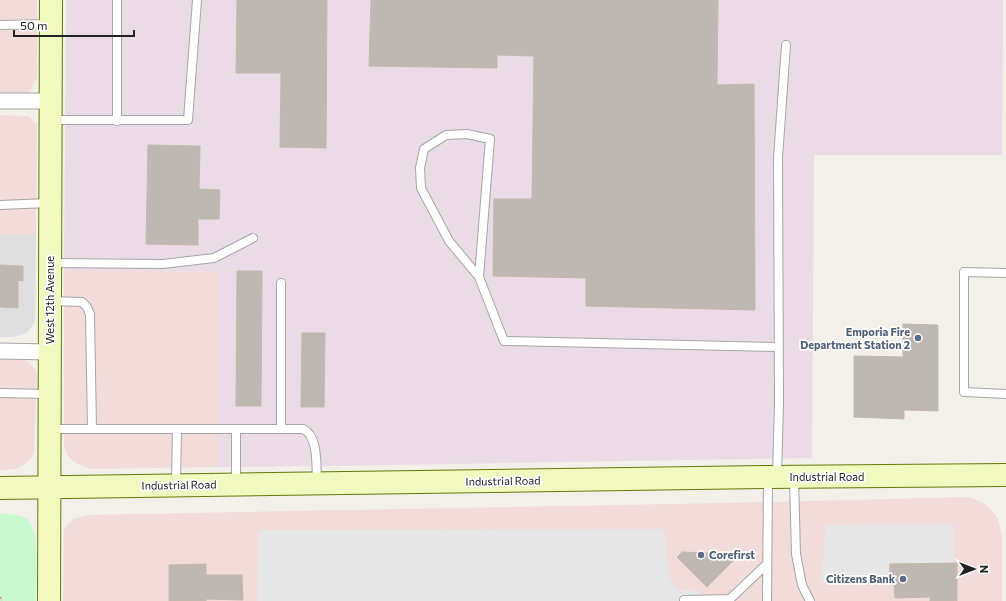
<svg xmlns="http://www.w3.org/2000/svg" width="1006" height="601" viewBox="0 0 1006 601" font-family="Commissioner,sans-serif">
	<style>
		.residential { fill: #e0dfdf }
		.commercial { fill: #f1dcd9 }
		.industrial { fill: #eadbe6 }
		.park { fill: #c9f9d1 }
		.parking { fill: #e6e6e6 }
		.building { fill: #bfb8b2; stroke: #c3b8ab }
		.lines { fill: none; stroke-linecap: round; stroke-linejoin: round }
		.service-casing { stroke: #a6a6a6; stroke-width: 10 }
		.minor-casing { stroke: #a6a6a6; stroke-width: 17 }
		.secondary-casing { stroke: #647a08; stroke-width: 24 }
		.path { stroke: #f68d75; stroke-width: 2.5; stroke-dasharray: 2 2; stroke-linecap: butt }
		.service { stroke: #fff; stroke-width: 8 }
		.minor { stroke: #fff; stroke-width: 15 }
		.secondary { stroke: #f1f8c0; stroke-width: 22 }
		.service-dot { fill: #5c6f8a; stroke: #fff; stroke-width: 1.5 }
		.labels { text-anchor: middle; stroke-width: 3.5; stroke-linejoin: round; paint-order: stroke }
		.street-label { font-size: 11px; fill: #222; stroke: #fff }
		.service-label { font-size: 11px; font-weight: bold; fill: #4e5e75; stroke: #fff; text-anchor: end }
	</style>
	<rect width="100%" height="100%" fill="#f2f0e9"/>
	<path class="residential" d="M 0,234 L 36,235 L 35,322 L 27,333 L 14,337 L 0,337 Z"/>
	<path class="commercial" d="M 0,0 L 37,0 L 37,77 L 30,92 L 23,94 L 0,94 Z
		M 0,115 L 28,116 L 37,124 L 36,235 L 0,234 Z
		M 64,270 L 220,272 L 219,467 L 90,469 L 74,462 L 69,457 L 65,451 L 64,444 Z
		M 0,356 L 17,357 L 26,360 L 36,370 L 37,377 L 34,453 L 31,459 L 25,464 L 15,469 L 5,470 L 0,470 Z
		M 962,497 L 972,498 L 985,504 L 994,513 L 998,519 L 1002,536 L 1002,601 L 63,601 L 64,531 L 66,526 L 74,519 L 86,515 L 775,502 Z"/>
	<path class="industrial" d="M 66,0 L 1003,0 L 1002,155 L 814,155 L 812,458 L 331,466 L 219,467 L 220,272 L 64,270 Z"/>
	<path class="park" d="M 0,514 C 9,514 19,514 27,519 C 41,530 36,583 36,601 L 0,601 Z"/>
	<path class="parking" d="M 953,524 L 954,563 L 889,563 L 886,581 L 821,582 L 826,525 Z
		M 664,529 L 669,576 L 677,590 L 701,591 L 701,601 L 257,601 L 259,530 Z"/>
	<path class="building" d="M 237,0 L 327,0 L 326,148 L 280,147 L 281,73 L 236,73 Z
		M 371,0 L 718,0 L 717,85 L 754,84 L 755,310 L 586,306 L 586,278 L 493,276 L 494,199 L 532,199 L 534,56 L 497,55 L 497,68 L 369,66 Z
		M 148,145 L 200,146 L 199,189 L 220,190 L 219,219 L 198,219 L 198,245 L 146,244 Z
		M 0,265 L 23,266 L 23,281 L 18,280 L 18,308 L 0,307 Z
		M 237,271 L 262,271 L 261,406 L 236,406 Z
		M 903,324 L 938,325 L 938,411 L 904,410 L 904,419 L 854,417 L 854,356 L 903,357 Z
		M 302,333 L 325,333 L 324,407 L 301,407 Z
		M 682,552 L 734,554 L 736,558 L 707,587 L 677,557 Z
		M 957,563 L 957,601 L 930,601 L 930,597 L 895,598 L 894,584 L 890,584 L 890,564 Z
		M 206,564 L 206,575 L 242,575 L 243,600 L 206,599 L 206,601 L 169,601 L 169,565 Z"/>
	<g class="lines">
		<g class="service-casing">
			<path id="service" d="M 0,25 L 50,24
				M 52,120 L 188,120 L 197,0
				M 117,121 L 117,0
				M 467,134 L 490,139 L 479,277 L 449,241 L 421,188 L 420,168 L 424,149 L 446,135 Z
				M 0,205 L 49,203
				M 51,263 L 163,264 L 214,258 L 253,238
				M 1006,273 L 964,272 L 964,392 L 1006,394
				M 479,277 L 504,341 L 779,347
				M 281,283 L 281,429
				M 51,301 L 82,302 L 87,307 L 90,314 L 92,429
				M 0,393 L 49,394
				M 50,429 L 303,429 C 319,436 316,467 317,483
				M 236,429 L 236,484
				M 777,476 L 779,402 L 778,158 L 786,45
				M 794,478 L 796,554 L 802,585 L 810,601
				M 176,484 L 177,429
				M 684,600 L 730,599 L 767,564
				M 767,601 L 768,478"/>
		</g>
		<g class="minor-casing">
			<path id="minor" d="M 0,101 L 51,101
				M 0,351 L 50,352"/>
		</g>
		<g class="secondary-casing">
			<path id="secondary" d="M 0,488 L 768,477 L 1006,475
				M 49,601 L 51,0"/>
		</g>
		<path class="path" d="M 0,597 L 1,601"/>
		<use href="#service" class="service"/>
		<use href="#minor" class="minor"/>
		<use href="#secondary" class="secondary"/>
	</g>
	<g class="service-dot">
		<circle cx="918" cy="338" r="4"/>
		<circle cx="701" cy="555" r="4"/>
		<circle cx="903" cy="579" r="4"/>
	</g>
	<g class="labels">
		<g class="street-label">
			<text transform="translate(50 300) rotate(-90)" y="4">West 12th Avenue</text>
			<text x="827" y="481">Industrial Road</text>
			<text transform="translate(503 481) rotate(-1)" y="4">Industrial Road</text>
			<text transform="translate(179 485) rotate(-1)" y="4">Industrial Road</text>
		</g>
		<g class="service-label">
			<text x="910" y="336">Emporia Fire<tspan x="910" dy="13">Department Station 2</tspan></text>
			<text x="709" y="559" text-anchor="start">Corefirst</text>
			<text x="895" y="583">Citizens Bank</text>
		</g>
	</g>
	<g transform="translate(974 569) rotate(90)" stroke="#ffffff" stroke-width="3" paint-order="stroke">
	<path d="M0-3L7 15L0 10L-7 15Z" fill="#222222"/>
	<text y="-6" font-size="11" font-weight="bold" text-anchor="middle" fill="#222222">N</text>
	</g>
	<path d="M14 30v6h120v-6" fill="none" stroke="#222222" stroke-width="2"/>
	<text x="20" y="30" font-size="12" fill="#222222" stroke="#ffffff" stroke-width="3" paint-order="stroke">50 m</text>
</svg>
